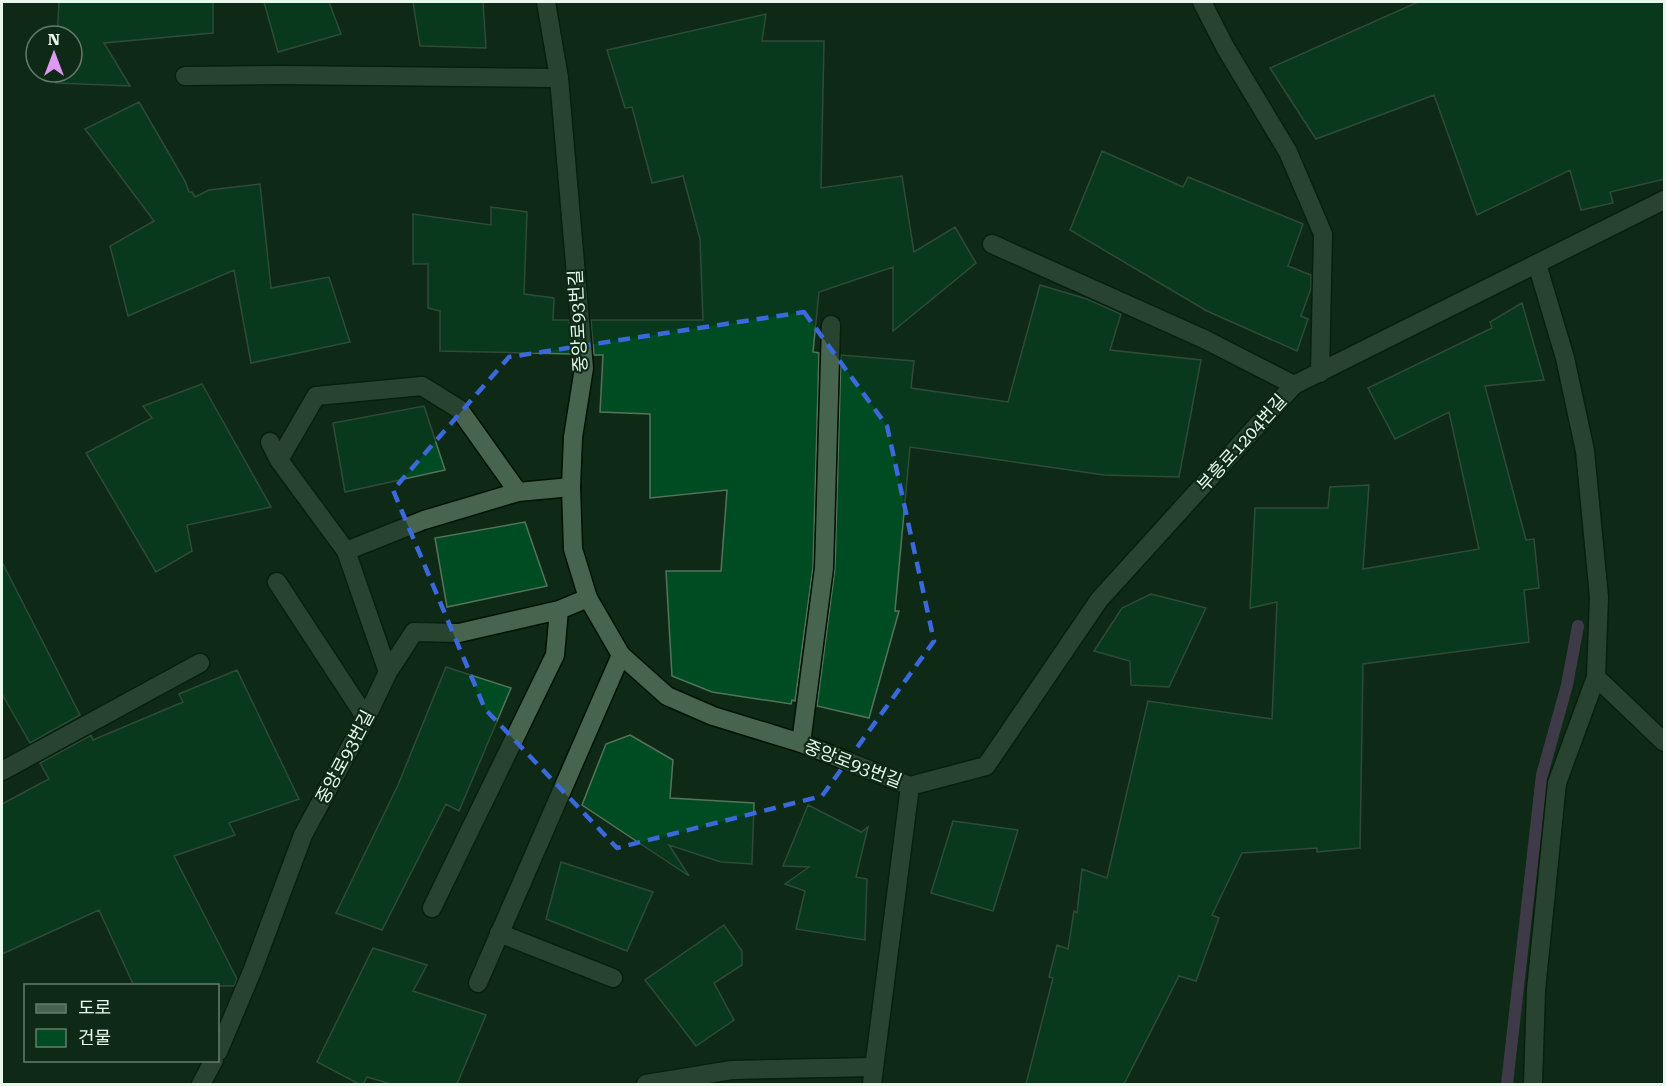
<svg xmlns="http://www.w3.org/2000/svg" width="1666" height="1086" viewBox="0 0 1666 1086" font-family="'Roboto Serif','Noto Sans KR',serif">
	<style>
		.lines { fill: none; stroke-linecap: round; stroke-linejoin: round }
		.stream { stroke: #784e84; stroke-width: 12 }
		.building { fill: #004c22; stroke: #55735c; stroke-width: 1.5 }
		.lane-casing { stroke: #001203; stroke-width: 21 }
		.street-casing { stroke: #001203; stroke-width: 21 }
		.lane { stroke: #47644e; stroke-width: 18 }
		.street { stroke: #47644e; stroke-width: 18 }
		.marked { fill: none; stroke: #3b68db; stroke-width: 4.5; stroke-dasharray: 12 8; stroke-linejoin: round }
		.labels { text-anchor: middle; stroke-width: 4.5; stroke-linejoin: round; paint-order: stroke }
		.street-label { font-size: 18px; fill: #e8f8eb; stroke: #0e2a17 }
	</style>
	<rect width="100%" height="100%" fill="#0e2a17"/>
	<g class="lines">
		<path class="stream" d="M 1507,1084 L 1542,775 L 1567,685 L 1578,626"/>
	</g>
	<path class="building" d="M 59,2 L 213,2 L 213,33 L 104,43 L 130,86 L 56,83 L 56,72 L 72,72 L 72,36 L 57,36 Z
		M 264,2 L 329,2 L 341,34 L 278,52 Z
		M 413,2 L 483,2 L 486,48 L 420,46 Z
		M 1418,2 L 1665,2 L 1665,179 L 1610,192 L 1613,203 L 1581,210 L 1570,170 L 1477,215 L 1434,95 L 1316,139 L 1270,68 Z
		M 766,14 L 762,41 L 824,41 L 821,188 L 902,176 L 914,252 L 955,227 L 976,263 L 893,331 L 893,267 L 819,292 L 813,352 L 819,353 L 813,567 L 795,701 L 792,700 L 791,704 L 712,692 L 672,676 L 666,571 L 721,571 L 727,490 L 650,498 L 650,414 L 600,412 L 603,355 L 594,355 L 591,320 L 703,320 L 700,239 L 683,176 L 652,183 L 632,107 L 625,108 L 607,50 Z
		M 139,102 L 185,181 L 189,192 L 192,192 L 195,197 L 209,190 L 260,184 L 271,288 L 329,277 L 350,342 L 251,363 L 234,270 L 128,316 L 110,246 L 154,221 L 85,129 Z
		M 1102,151 L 1183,187 L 1188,177 L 1303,224 L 1288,266 L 1311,275 L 1311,288 L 1301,316 L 1308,319 L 1297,351 L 1207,311 L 1070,230 Z
		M 491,207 L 527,212 L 524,294 L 554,298 L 553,320 L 569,320 L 572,354 L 440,351 L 440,311 L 428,308 L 428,264 L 413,264 L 413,214 L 491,225 Z
		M 1040,285 L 1087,299 L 1121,314 L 1110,350 L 1201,360 L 1179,477 L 1104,475 L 910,447 L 895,611 L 899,611 L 869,718 L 817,706 L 835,568 L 841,355 L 914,361 L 911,388 L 1008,402 Z
		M 1522,303 L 1544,380 L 1485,386 L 1526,540 L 1534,539 L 1539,588 L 1524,590 L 1529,642 L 1363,664 L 1360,848 L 1317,852 L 1317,848 L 1242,853 L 1212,915 L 1219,918 L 1196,981 L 1179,976 L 1124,1084 L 1026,1084 L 1053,978 L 1049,977 L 1057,945 L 1068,949 L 1074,911 L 1077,913 L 1082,869 L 1107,878 L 1148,701 L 1272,719 L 1277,602 L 1250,608 L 1255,508 L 1328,508 L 1330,487 L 1369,485 L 1363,569 L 1479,549 L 1449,412 L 1395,439 L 1368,388 L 1492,328 L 1490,322 Z
		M 202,384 L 271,507 L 187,525 L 192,551 L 156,572 L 86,453 L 152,418 L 143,406 Z
		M 424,406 L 445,470 L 345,492 L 333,423 Z
		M 525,522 L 547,586 L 447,607 L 435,538 Z
		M 2,562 L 80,715 L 30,743 L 2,694 Z
		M 1151,594 L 1206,608 L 1169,687 L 1131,685 L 1130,661 L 1094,651 L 1122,608 Z
		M 446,667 L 511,688 L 459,811 L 446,804 L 382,930 L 336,913 L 398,785 Z
		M 237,670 L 299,799 L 229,823 L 235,835 L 174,856 L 237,979 L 234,986 L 134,986 L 99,910 L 2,954 L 2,804 L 49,779 L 40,763 L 91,735 L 93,740 L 183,702 L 179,694 Z
		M 630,735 L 673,760 L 670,798 L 754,803 L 752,864 L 721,862 L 669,845 L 689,876 L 582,805 L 606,744 Z
		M 808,805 L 861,832 L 868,827 L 856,877 L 867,879 L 865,940 L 796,929 L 805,891 L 785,884 L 809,867 L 783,866 Z
		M 953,821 L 1018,830 L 993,911 L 931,893 Z
		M 561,862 L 653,892 L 627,951 L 546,919 Z
		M 724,925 L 742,951 L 742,965 L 714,983 L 734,1020 L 696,1046 L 645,980 Z
		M 373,948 L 427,965 L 413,991 L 486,1015 L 457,1084 L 391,1084 L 367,1077 L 363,1084 L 359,1084 L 317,1062 Z"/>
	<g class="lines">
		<g class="lane-casing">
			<path id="lane" d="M 185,76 L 282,75 L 559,78
				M 992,244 L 1204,339 L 1294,385
				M 270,442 L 279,460 L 346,551 L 388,672
				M 279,460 L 316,396 L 422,386 L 459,409 L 518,492
				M 346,551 L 424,520 L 518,492 L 571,487
				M 277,582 L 366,718
				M 1596,677 L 1664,742
				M 801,743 L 824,568 L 831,325
				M 2,771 L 200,663
				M 432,908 L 555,655 L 559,610
				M 499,933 L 613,978
				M 478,983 L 621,655
				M 218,1052 L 253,969 L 303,835 L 366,718 L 388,672 L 414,632 L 459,633 L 559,610 L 588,598
				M 201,1084 L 214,1060
				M 646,1084 L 732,1070 L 874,1067
				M 1533,1084 L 1536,990 L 1557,783 L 1596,677 L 1599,597 L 1585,451 L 1565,358 L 1537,264"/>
		</g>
		<g class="street-casing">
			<path id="street" d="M 546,2 L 559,78 L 584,368 L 573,437 L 571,487 L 573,549 L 588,598 L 621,655 L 667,696 L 713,716 L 801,743 L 910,786
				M 1202,2 L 1225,47 L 1288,152 L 1323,234 L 1320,373
				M 910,786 L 986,766 L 1099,600 L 1294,385 L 1664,200
				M 872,1084 L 910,786"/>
		</g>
		<use href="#lane" class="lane"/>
		<use href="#street" class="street"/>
	</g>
	<path d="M0 0H1666V1086H0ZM 804,312 L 887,426 L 934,641 L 822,796 L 617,848 L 485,709 L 393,490 L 509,357 Z" fill="#0e2a17" fill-opacity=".55" fill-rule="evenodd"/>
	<path class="marked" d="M 804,312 L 887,426 L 934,641 L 822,796 L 617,848 L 485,709 L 393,490 L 509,357 Z"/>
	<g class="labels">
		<g class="street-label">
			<text transform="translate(578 321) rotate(-93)" y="6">중앙로93번길</text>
			<text transform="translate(1242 443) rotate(-48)" y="6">부흥로1204번길</text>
			<text transform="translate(345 757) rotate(-62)" y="6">중앙로93번길</text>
			<text transform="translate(853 764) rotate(21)" y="6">중앙로93번길</text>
		</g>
	</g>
	<rect width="1666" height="1086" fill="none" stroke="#e8f8eb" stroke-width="6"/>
	<rect x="24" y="984" width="195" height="78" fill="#0e2a17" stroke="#657c6c" stroke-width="1.5"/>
	<rect x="36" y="1004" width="30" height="9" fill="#47644e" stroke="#657c6c" stroke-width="1.5"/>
	<text x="78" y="1014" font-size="18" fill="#e8f8eb">도로</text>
	<rect x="36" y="1029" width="30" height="18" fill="#004c22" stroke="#657c6c" stroke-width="1.5"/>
	<text x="78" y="1044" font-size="18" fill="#e8f8eb">건물</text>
	<g transform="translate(54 54)"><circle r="28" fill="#0e2a17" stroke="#657c6c" stroke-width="1.5"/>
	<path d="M0-4.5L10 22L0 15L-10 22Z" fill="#de98f2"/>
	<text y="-9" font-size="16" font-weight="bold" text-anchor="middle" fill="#e8f8eb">N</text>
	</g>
</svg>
